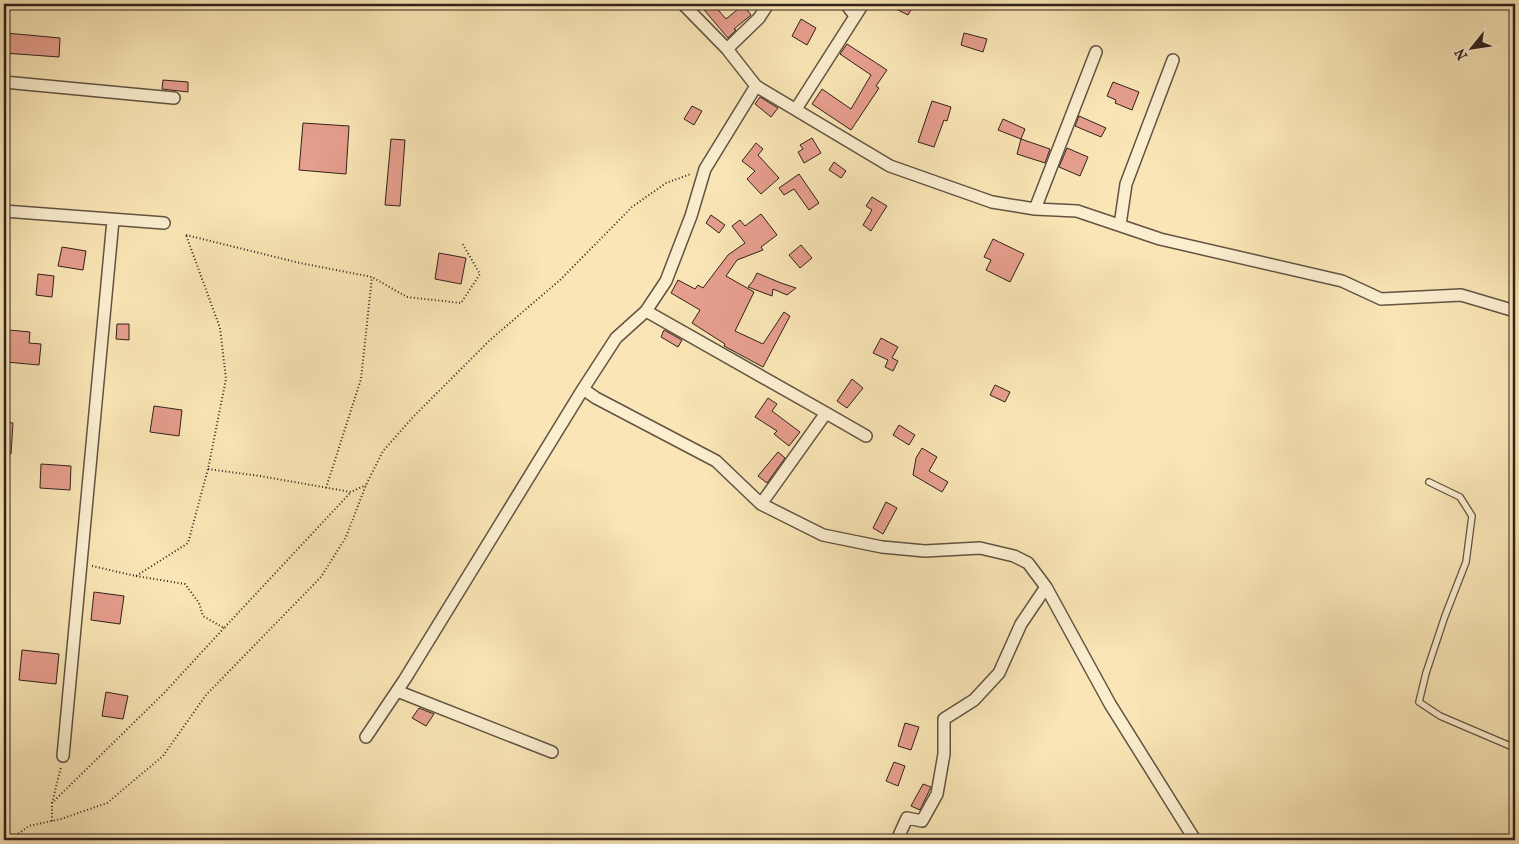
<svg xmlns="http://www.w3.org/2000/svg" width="1519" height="844" viewBox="0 0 1519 844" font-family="'IM FELL French Canon',serif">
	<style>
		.building { fill: #e69e8d; stroke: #2f221c }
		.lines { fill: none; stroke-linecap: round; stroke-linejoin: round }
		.service-casing { stroke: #625342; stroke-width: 8 }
		.minor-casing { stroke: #625342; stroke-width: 14 }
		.path { stroke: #2f221c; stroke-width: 2; stroke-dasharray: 1 2.5; stroke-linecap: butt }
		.service { stroke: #fbeecf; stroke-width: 5.5 }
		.minor { stroke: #fbeecf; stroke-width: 11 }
	</style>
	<rect width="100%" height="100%" fill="#f9e5b5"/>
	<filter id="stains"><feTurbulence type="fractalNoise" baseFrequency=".004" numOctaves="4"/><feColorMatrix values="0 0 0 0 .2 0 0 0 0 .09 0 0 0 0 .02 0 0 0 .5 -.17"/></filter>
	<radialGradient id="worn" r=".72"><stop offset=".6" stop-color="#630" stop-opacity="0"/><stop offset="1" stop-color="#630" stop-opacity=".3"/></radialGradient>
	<path class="building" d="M 699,4 L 713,4 L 726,19 L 743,5 L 751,15 L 734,29 L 736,30 L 728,38 Z
		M 886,4 L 914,4 L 908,15 Z
		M 801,19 L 816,28 L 807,45 L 792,36 Z
		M 6,33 L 60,38 L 59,57 L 4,53 Z
		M 964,33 L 987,39 L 983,52 L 961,45 Z
		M 847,44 L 887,70 L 876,86 L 879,88 L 851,130 L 812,104 L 822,89 L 851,109 L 871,75 L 840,54 Z
		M 163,80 L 188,82 L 188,92 L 162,89 Z
		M 1113,82 L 1139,92 L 1132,110 L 1115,103 L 1116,100 L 1107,96 Z
		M 760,97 L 778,108 L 771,117 L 755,104 Z
		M 932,101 L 951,107 L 947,121 L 944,120 L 934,147 L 918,142 Z
		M 692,106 L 702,111 L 694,125 L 684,119 Z
		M 1079,116 L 1106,128 L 1101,137 L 1075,126 Z
		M 1003,119 L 1025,129 L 1021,139 L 998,130 Z
		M 303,123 L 349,126 L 346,174 L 299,170 Z
		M 812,138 L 821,153 L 804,163 L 798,152 L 803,149 L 800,145 Z
		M 391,139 L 405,140 L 400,206 L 385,205 Z
		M 1021,139 L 1050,149 L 1045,163 L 1017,154 Z
		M 756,143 L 763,149 L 758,155 L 779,178 L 761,194 L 747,179 L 755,171 L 742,161 Z
		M 1067,148 L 1088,157 L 1080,176 L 1059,167 Z
		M 834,162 L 846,171 L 841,178 L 829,170 Z
		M 799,174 L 819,203 L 809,210 L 794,189 L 784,195 L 779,188 Z
		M 872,197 L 887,206 L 871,231 L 863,225 L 872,210 L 866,206 Z
		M 761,214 L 777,235 L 761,247 L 763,250 L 737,260 L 726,276 L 754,292 L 735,331 L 763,344 L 784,312 L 790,316 L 763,367 L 724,346 L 725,344 L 692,323 L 700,310 L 671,293 L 678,280 L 695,289 L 698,285 L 703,288 L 728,255 L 745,243 L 732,226 L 740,220 L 745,226 Z
		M 711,215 L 725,225 L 719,233 L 706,223 Z
		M 993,239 L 1024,254 L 1010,282 L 986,270 L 991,260 L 984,257 Z
		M 801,245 L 812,258 L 800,268 L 789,255 Z
		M 62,247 L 86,251 L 83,270 L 58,266 Z
		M 439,253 L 466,258 L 461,284 L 435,279 Z
		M 757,273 L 781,283 L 796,288 L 787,295 L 773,289 L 772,296 L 748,287 L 753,281 Z
		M 38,274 L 54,276 L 52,297 L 36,295 Z
		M 117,324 L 129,324 L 129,340 L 116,339 Z
		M 9,330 L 30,332 L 29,343 L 41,344 L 39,365 L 6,362 Z
		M 664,330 L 682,340 L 678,347 L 661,337 Z
		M 881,338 L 898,347 L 892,358 L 898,361 L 893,371 L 885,367 L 888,360 L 873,353 Z
		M 852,379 L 863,388 L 847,408 L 837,401 Z
		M 995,385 L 1010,392 L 1005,402 L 990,395 Z
		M 768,398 L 777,404 L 772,411 L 800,432 L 789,446 L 774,434 L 777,431 L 755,417 Z
		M 154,406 L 182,410 L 179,436 L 150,432 Z
		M 4,422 L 13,423 L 11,454 L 4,454 Z
		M 899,425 L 915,435 L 909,445 L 893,435 Z
		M 922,448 L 937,457 L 929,471 L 948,482 L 942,492 L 913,475 L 916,458 Z
		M 778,452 L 785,458 L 767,483 L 758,476 Z
		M 41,464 L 71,466 L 70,490 L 40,488 Z
		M 886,502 L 897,508 L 883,534 L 873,528 Z
		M 94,592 L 124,596 L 120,624 L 91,620 Z
		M 22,650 L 59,654 L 56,684 L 19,680 Z
		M 106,692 L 128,696 L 123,719 L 102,716 Z
		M 419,708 L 434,714 L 426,726 L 412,718 Z
		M 905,723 L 919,727 L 911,750 L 898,746 Z
		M 894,762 L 905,766 L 898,786 L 886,781 Z
		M 923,784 L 931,787 L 920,810 L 911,806 Z"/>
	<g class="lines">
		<g class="service-casing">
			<path id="service" d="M 1429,482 L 1460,497 L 1472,516 L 1466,562 L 1445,616 L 1426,673 L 1419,702 L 1440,716 L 1515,748"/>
		</g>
		<g class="minor-casing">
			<path id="minor" d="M 683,4 L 727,49 L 756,86 L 705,169 L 691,216 L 666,281 L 646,311 L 616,338 L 583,389 L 596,398 L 716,461 L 761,504 L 823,535 L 882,547 L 925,551 L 980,548 L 1014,556 L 1028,563 L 1046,587 L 1110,704 L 1195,840
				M 846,4 L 855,16
				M 727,49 L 759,18 L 768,4
				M 4,82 L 174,98
				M 756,86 L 890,166 L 992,202 L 1035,209 L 1077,211 L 1160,239 L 1342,281 L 1381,299 L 1461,295 L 1515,311
				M 796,109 L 863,4
				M 1035,209 L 1096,52
				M 4,211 L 164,223
				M 1120,225 L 1126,184 L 1173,60
				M 646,311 L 826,413 L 761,504
				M 826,413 L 866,436
				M 397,691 L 552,752
				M 366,737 L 405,679 L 583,389
				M 63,756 L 113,220
				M 897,840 L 907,818 L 922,821 L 937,794 L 944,754 L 944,719 L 974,700 L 999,673 L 1021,624 L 1046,587"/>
		</g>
		<path class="path" d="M 186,235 L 300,263 L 372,277 L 407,297 L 461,303 L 480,274 L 462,243
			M 208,469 L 260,476 L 351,492 L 366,485
			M 326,488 L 361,379 L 372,277
			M 92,566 L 136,576 L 188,543 L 208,469 L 226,379 L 220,328 L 186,235
			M 136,576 L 185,584 L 199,603 L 203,616 L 224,628 L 351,492
			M 52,803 L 61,767
			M 52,821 L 52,803 L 165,692 L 224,628
			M 10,840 L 29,826 L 61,819 L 107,803 L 163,756 L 206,695 L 321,577 L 346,537 L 366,485 L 383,451 L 414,416 L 490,340 L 560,280 L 632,207 L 666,183 L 691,174"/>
		<use href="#service" class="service"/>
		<use href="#minor" class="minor"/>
	</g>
	<rect width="1519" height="844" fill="none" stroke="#f9e5b5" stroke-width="20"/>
	<rect x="5" y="5" width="1509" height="834" fill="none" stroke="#2f221c" stroke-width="2.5"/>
	<rect x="10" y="10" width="1499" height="824" fill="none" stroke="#2f221c"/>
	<g transform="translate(1472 48) rotate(240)" stroke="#fbeecf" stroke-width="4" paint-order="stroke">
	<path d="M0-4L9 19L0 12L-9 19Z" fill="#2f221c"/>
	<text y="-8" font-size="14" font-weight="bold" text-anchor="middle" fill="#2f221c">N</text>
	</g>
	<rect width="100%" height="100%" filter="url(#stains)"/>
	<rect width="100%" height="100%" fill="url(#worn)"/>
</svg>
